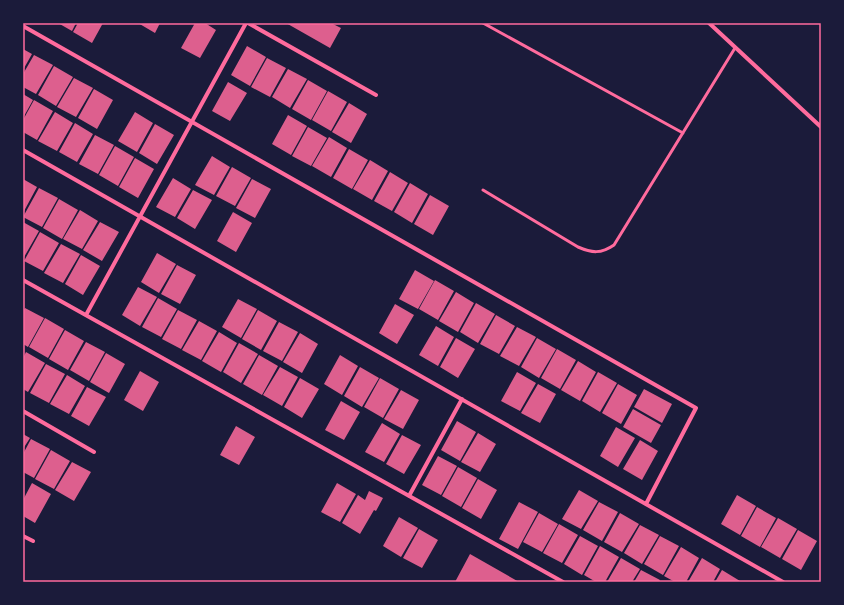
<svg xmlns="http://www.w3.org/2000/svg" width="844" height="605" viewBox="0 0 844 605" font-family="'Exo 2',sans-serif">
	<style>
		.building { fill: #dd5f8e }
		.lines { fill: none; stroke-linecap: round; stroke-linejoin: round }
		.service { stroke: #ff6b9d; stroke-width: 3 }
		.minor { stroke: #ff6b9d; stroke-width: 4 }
		.neatline { fill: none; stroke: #ff6b9d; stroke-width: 1.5 }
	</style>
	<rect width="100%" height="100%" fill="#1b1b3a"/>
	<path class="building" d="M 58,23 L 76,23 L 72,31 Z
		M 78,23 L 103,23 L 92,43 L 73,32 Z
		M 138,23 L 160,23 L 155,33 Z
		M 195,23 L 205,23 L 216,30 L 200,58 L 181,48 Z
		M 286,23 L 331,23 L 341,28 L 330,48 Z
		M 247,46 L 266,57 L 250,86 L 231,75 Z
		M 23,49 L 32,54 L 23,70 Z
		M 34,55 L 53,65 L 36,94 L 23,87 L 23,74 Z
		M 267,58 L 286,68 L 270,97 L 251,87 Z
		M 54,66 L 73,77 L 56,106 L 38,95 Z
		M 288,69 L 307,79 L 290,108 L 272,97 Z
		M 74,78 L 93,88 L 76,117 L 57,107 Z
		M 308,80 L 327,91 L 311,120 L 292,109 Z
		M 228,82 L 247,93 L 230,121 L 212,111 Z
		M 94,89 L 113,100 L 97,129 L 78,118 Z
		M 328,91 L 347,102 L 331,131 L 312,120 Z
		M 23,94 L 33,100 L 23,118 Z
		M 34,100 L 53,111 L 37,140 L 23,132 L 23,120 Z
		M 349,103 L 367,114 L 351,143 L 332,132 Z
		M 55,112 L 73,123 L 57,151 L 38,141 Z
		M 135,112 L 153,123 L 137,152 L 118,141 Z
		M 288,115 L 307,126 L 291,155 L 272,144 Z
		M 75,123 L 93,134 L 77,162 L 59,152 Z
		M 155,124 L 174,135 L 157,164 L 139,153 Z
		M 308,127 L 327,138 L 311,166 L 292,156 Z
		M 95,135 L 114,145 L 98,174 L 79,164 Z
		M 329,137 L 347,148 L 331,177 L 312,166 Z
		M 115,146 L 134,157 L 118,186 L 99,175 Z
		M 349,149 L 368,160 L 352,189 L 333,178 Z
		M 212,156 L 230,167 L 214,195 L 195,185 Z
		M 135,158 L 154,169 L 138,198 L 119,187 Z
		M 370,160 L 388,171 L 372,200 L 353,189 Z
		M 232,167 L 251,178 L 235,206 L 216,196 Z
		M 390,172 L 408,183 L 392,211 L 374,201 Z
		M 173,178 L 191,189 L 175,217 L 156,207 Z
		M 23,179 L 37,187 L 23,213 Z
		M 252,179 L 271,189 L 255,218 L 236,208 Z
		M 410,183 L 428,194 L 412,223 L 394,212 Z
		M 39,188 L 58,198 L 42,227 L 23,217 Z
		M 193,190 L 212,200 L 195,229 L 177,218 Z
		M 430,195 L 449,206 L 433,235 L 414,224 Z
		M 59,199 L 78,210 L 62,239 L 43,228 Z
		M 80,210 L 98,221 L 82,249 L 63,239 Z
		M 233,212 L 252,223 L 236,252 L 217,241 Z
		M 23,222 L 39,231 L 23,259 Z
		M 100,222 L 119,232 L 102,261 L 83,250 Z
		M 40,232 L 59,243 L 43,271 L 24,261 Z
		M 61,244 L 80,254 L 63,283 L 44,273 Z
		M 157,253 L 176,264 L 159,293 L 141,282 Z
		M 81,255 L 100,266 L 83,295 L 65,284 Z
		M 177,265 L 196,275 L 180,304 L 161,294 Z
		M 415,270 L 434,281 L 418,309 L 399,299 Z
		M 435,280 L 454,291 L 438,320 L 419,309 Z
		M 138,287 L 157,297 L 140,326 L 122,315 Z
		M 456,292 L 474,303 L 458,332 L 439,321 Z
		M 158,298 L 177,309 L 161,337 L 142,327 Z
		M 238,299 L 257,309 L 241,338 L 222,327 Z
		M 476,303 L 495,314 L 478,343 L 460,332 Z
		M 395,304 L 414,315 L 397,344 L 379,333 Z
		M 25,308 L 44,318 L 28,347 L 23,344 L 23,311 Z
		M 178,310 L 197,320 L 181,349 L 162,339 Z
		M 258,310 L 277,321 L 261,350 L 242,339 Z
		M 496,315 L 515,326 L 499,354 L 480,344 Z
		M 45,318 L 64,329 L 48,358 L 29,347 Z
		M 199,321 L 217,331 L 201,360 L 182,350 Z
		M 279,322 L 298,332 L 282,361 L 263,351 Z
		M 436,326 L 454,337 L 438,366 L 419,355 Z
		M 517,327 L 536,337 L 519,366 L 500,356 Z
		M 65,330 L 84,341 L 68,370 L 49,359 Z
		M 219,332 L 237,343 L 221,372 L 202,361 Z
		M 300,333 L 318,344 L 302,373 L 283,362 Z
		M 456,338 L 475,349 L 458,378 L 440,367 Z
		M 537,338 L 556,349 L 539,378 L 521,367 Z
		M 86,342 L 105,352 L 89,381 L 70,370 Z
		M 239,343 L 258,354 L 241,383 L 223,372 Z
		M 557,349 L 576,360 L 560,389 L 541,378 Z
		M 26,352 L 45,363 L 28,392 L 23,389 L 23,358 Z
		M 106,353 L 125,364 L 109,393 L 90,382 Z
		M 259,355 L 278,366 L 262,395 L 243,384 Z
		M 340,355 L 358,366 L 342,395 L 324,384 Z
		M 578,361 L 596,372 L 580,401 L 561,390 Z
		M 46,364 L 65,374 L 49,403 L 30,393 Z
		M 280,367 L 298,377 L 282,406 L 263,395 Z
		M 360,367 L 379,378 L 362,407 L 344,396 Z
		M 140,371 L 159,382 L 143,411 L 124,400 Z
		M 517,372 L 536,383 L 520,411 L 501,401 Z
		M 598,372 L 617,383 L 600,412 L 582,401 Z
		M 67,375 L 85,386 L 69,414 L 50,404 Z
		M 300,378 L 319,389 L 302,418 L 284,407 Z
		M 380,378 L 399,389 L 383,418 L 364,407 Z
		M 538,384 L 556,394 L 540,423 L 521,413 Z
		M 618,384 L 637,395 L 621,424 L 602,413 Z
		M 87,387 L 106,397 L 89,426 L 71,416 Z
		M 644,389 L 672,404 L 662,423 L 634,407 Z
		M 401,390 L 419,400 L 403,429 L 384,419 Z
		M 341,401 L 360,412 L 344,440 L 325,430 Z
		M 633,409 L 661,425 L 651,443 L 623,427 Z
		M 457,421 L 476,432 L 460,461 L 441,450 Z
		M 382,423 L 400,434 L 384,462 L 365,452 Z
		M 236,426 L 255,437 L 239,465 L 220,455 Z
		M 616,427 L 635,438 L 618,467 L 600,456 Z
		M 478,433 L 496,444 L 480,472 L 461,462 Z
		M 23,434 L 30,438 L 23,449 Z
		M 402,435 L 421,445 L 404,474 L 386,464 Z
		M 31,439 L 50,449 L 34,478 L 23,472 L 23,454 Z
		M 640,440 L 658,451 L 642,480 L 623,469 Z
		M 51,450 L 70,461 L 54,489 L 35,479 Z
		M 438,456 L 457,466 L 441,495 L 422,485 Z
		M 72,462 L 91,472 L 74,501 L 55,490 Z
		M 458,467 L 477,478 L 461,507 L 442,496 Z
		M 478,479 L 497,490 L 481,519 L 462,508 Z
		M 32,483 L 51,494 L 35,523 L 23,516 L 23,500 Z
		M 337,483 L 356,494 L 340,522 L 321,512 Z
		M 579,490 L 598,501 L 581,529 L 562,519 Z
		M 369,491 L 383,498 L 376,511 L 374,510 L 360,534 L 342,523 L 358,495 L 365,500 Z
		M 737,495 L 756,506 L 740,535 L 721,524 Z
		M 519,502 L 538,512 L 518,549 L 499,539 Z
		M 599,502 L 618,512 L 602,541 L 583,530 Z
		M 757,507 L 776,518 L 760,547 L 741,536 Z
		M 539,513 L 558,524 L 542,552 L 523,542 Z
		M 620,513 L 639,524 L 622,552 L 604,542 Z
		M 399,517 L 418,528 L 401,557 L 383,546 Z
		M 778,518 L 797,529 L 780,558 L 761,547 Z
		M 559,524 L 578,535 L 562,563 L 543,553 Z
		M 640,525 L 659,535 L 642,564 L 624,553 Z
		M 419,529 L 438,540 L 422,568 L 403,558 Z
		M 798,530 L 817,541 L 801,570 L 782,559 Z
		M 580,536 L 598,546 L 582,575 L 564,564 Z
		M 660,536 L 679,546 L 663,575 L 644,564 Z
		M 600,546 L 619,557 L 605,582 L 596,582 L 584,575 Z
		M 681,547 L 699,558 L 686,582 L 675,582 L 664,576 Z
		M 470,554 L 519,582 L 455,582 Z
		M 621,558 L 640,569 L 632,582 L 607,582 Z
		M 702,558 L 720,569 L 713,582 L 688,582 Z
		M 641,570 L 660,580 L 659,582 L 634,582 Z
		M 722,570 L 740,581 L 740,582 L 715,582 Z"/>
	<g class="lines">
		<path class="service" d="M 483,23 L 683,133
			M 483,190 L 578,247 C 592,253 601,254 614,245 L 735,48"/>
		<path class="minor" d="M 248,23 L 376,95
			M 709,23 L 821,127
			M 23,26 L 696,408 L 646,504
			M 23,150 L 783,582
			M 23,280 L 563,582
			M 86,315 L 246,23
			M 23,411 L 94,452
			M 409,496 L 462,399
			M 23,536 L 33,541"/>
	</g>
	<rect width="844" height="605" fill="none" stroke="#1b1b3a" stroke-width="48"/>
	<rect x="24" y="24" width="796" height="557" class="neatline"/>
</svg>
